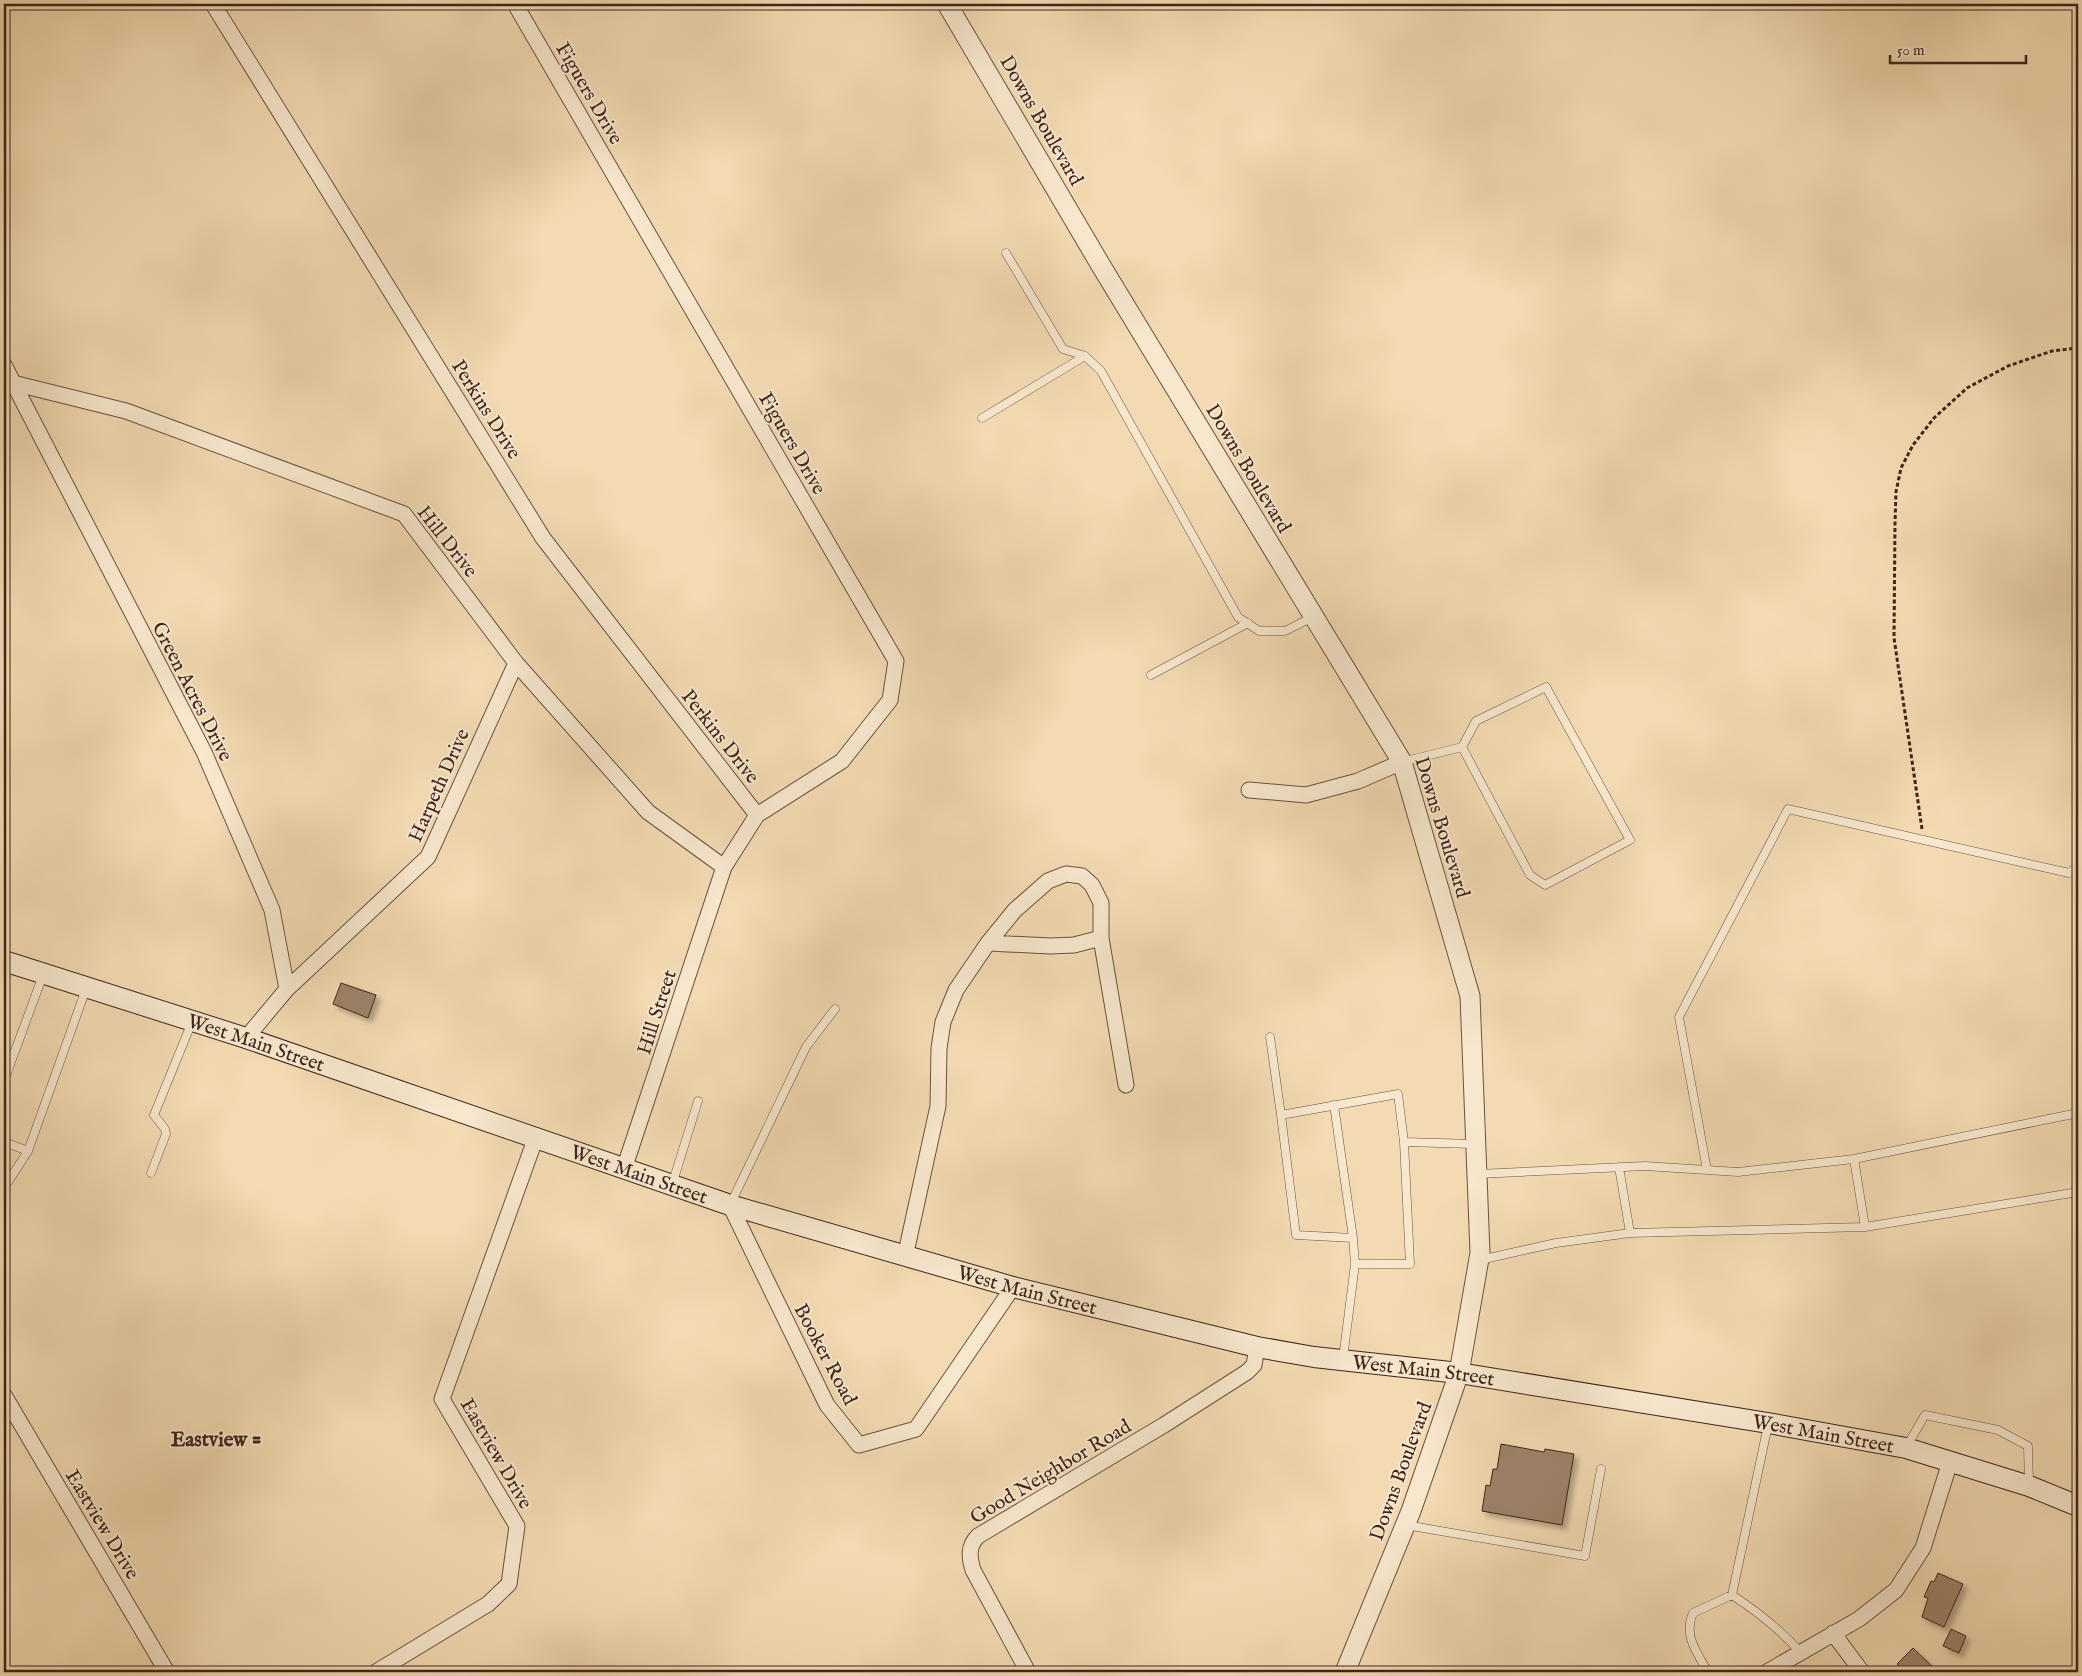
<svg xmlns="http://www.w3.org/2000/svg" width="2082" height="1676" viewBox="0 0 2082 1676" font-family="'IM FELL English',serif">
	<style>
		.building { fill: #9c836a; stroke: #3e251c; filter: url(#shadow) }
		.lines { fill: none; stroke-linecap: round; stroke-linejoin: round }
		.service-casing { stroke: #6b5242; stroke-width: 9 }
		.minor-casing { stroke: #6b5242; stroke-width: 17 }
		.tertiary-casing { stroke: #6b5242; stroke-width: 21 }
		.secondary-casing { stroke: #3e251c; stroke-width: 22 }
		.path { stroke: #3e251c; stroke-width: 3; stroke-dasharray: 4 2.5; stroke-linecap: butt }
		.service { stroke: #f7e7cd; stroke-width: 8 }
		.minor { stroke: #f7e7cd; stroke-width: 15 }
		.tertiary { stroke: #f7e7cd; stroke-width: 19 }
		.secondary { stroke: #f7e7cd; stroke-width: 20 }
		.labels { text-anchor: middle; stroke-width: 4; stroke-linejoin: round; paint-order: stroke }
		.street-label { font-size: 20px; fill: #3e251c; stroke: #f7e7cd }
		.neighbourhood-label { font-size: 21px; font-weight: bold; fill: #3e251c; stroke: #f7e7cd }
	</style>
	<defs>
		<filter id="shadow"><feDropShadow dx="4.5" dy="4.5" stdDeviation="2.5" flood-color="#0004"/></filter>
	</defs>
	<rect width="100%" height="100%" fill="#f3dab2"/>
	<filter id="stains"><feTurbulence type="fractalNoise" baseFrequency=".004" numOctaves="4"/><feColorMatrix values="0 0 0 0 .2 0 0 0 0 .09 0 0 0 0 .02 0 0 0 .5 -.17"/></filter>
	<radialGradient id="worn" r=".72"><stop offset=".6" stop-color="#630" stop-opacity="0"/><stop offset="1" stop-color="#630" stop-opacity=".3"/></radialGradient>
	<path class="building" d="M 341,983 L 376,995 L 368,1018 L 333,1004 Z
		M 1501,1444 L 1544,1452 L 1545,1449 L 1574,1454 L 1562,1525 L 1482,1511 L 1486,1485 L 1490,1486 L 1493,1469 L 1497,1469 Z
		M 1938,1573 L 1963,1584 L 1944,1627 L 1922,1617 L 1928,1598 L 1924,1597 L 1931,1581 L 1934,1582 Z
		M 1951,1629 L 1966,1636 L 1959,1653 L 1943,1646 Z
		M 1913,1648 L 1938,1672 L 1906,1672 L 1897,1664 Z"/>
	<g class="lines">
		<g class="service-casing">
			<path id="service" d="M 1006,253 L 1063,349 L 1085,356 L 1101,371 L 1238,617 L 1259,631 L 1285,631 L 1313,617
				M 982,418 L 1085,356
				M 1151,675 L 1248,623
				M 1402,762 L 1462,747 L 1530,875 L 1545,885 L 1630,840 L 1546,687 L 1476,721 L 1462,747
				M 1270,1037 L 1281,1115
				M 4,1081 L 43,975
				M 1334,1105 L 1353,1238
				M 4,1142 L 28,1151 L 86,989
				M 1404,1142 L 1410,1264 L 1355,1264 L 1353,1238 L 1296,1235 L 1281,1115 L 1398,1094 L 1404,1142 L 1475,1144
				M 1854,1159 L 2078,1113
				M 1619,1167 L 1630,1233
				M 1707,1170 L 1679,1017 L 1788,809 L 2069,873 L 2078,866
				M 151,1173 L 166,1134 L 165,1129 L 154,1115 L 192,1022
				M 1478,1174 L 1645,1166 L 1738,1172 L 1854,1159 L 1865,1227 L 1630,1233 L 1556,1243 L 1480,1260
				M 672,1185 L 698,1101
				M 4,1188 L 28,1151
				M 731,1203 L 806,1047 L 835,1009
				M 1865,1227 L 2078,1192
				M 1343,1359 L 1355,1264
				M 1768,1425 L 1732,1595 C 1758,1612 1780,1629 1801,1653
				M 1907,1446 L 1925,1415 L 1998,1430 L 2028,1446 L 2029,1485
				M 1406,1525 L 1585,1556 L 1601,1469
				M 1708,1672 C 1697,1653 1683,1635 1693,1613 L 1732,1595"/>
		</g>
		<g class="minor-casing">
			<path id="minor" d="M 213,4 L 543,538 L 757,815
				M 515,4 L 896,661 L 890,700 L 842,761 L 757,815 L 724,867 L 624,1169
				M 4,365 L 204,752 L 272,910 L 287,989 L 246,1038
				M 13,383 L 126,411 L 404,514 L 516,663 L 648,812 L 724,867
				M 1249,790 L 1306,795 L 1358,781 L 1402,762
				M 988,943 L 1050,946 L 1074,945 L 1101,938
				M 287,989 L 428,857 L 516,663
				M 730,1205 L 827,1405 L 859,1445 L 916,1429 L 1013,1287
				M 905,1257 L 938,1106 L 939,1048 L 943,1022 L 956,990 L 988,943 L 1015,910 L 1048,881 L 1066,874 L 1082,876 L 1092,885 L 1101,903 L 1101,938 L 1126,1085
				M 4,1395 L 167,1672
				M 1833,1633 L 1862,1672
				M 376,1672 L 488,1604 L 509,1584 L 517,1526 L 442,1399 L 536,1137
				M 1028,1672 L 973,1570 C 969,1557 968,1546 978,1536 L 1164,1425 L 1247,1372 L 1254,1365 L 1257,1347
				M 1767,1672 L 1859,1619 L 1896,1590 L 1923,1548 L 1950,1462"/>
		</g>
		<g class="tertiary-casing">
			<path id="tertiary" d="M 947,4 L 1100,264 L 1402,762 L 1470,996 L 1480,1253 L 1459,1373 L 1411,1511 L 1345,1672"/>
		</g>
		<g class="secondary-casing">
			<g id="secondary">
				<path id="s1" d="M 4,961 L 246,1038 L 730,1205 L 1013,1287 L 1257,1347 L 1314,1357 L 1459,1373 L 1768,1423 L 1906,1448 L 2029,1486 L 2078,1506"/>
			</g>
		</g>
		<path class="path" d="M 1922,829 L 1894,638 L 1895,523 L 1896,492 L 1901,468 L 1913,445 L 1934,418 L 1967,388 L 2008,366 L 2052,351 L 2078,348"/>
		<use href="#service" class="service"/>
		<use href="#minor" class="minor"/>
		<use href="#tertiary" class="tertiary"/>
		<use href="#secondary" class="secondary"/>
	</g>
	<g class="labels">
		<g class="street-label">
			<text transform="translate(590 93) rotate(60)" y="7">Figuers Drive</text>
			<text transform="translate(1042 120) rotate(60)" y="7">Downs Boulevard</text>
			<text transform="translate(487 409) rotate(58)" y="7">Perkins Drive</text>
			<text transform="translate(793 443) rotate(60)" y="7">Figuers Drive</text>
			<text transform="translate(1249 468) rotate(59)" y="7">Downs Boulevard</text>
			<text transform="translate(448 541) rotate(52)" y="7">Hill Drive</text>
			<text transform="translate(193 691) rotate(63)" y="7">Green Acres Drive</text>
			<text transform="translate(721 736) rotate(52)" y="7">Perkins Drive</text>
			<text transform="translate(438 785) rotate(-66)" y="7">Harpeth Drive</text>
			<text transform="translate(1443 827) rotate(73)" y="7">Downs Boulevard</text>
			<text transform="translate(656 1012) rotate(-72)" y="7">Hill Street</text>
			<text dy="7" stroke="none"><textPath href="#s1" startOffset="265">West Main Street</textPath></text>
			<text dy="7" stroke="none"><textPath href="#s1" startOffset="670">West Main Street</textPath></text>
			<text dy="7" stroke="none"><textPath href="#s1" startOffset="1075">West Main Street</textPath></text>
			<text transform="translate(826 1354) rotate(62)" y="7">Booker Road</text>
			<text dy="7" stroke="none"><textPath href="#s1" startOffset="1480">West Main Street</textPath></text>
			<text dy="7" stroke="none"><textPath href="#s1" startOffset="1885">West Main Street</textPath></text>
			<text transform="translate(497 1453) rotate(60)" y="7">Eastview Drive</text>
			<text transform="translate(1050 1471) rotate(-31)" y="7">Good Neighbor Road</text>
			<text transform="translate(1400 1471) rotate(-70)" y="7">Downs Boulevard</text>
			<text transform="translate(103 1524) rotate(59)" y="7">Eastview Drive</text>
		</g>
		<g class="neighbourhood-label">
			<text x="216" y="1446">Eastview =</text>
		</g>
	</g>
	<rect width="2082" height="1676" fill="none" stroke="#f3dab2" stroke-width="20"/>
	<rect x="5" y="5" width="2072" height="1666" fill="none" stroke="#3e251c" stroke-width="2.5"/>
	<rect x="10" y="10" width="2062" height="1656" fill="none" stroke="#3e251c"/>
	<path d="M1890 55v8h136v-8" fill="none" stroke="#3e251c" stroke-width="2.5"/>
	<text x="1897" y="55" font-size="15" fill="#3e251c" stroke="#f7e7cd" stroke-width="4" paint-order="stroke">50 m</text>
	<rect width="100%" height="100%" filter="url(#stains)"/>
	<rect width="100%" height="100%" fill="url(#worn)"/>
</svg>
